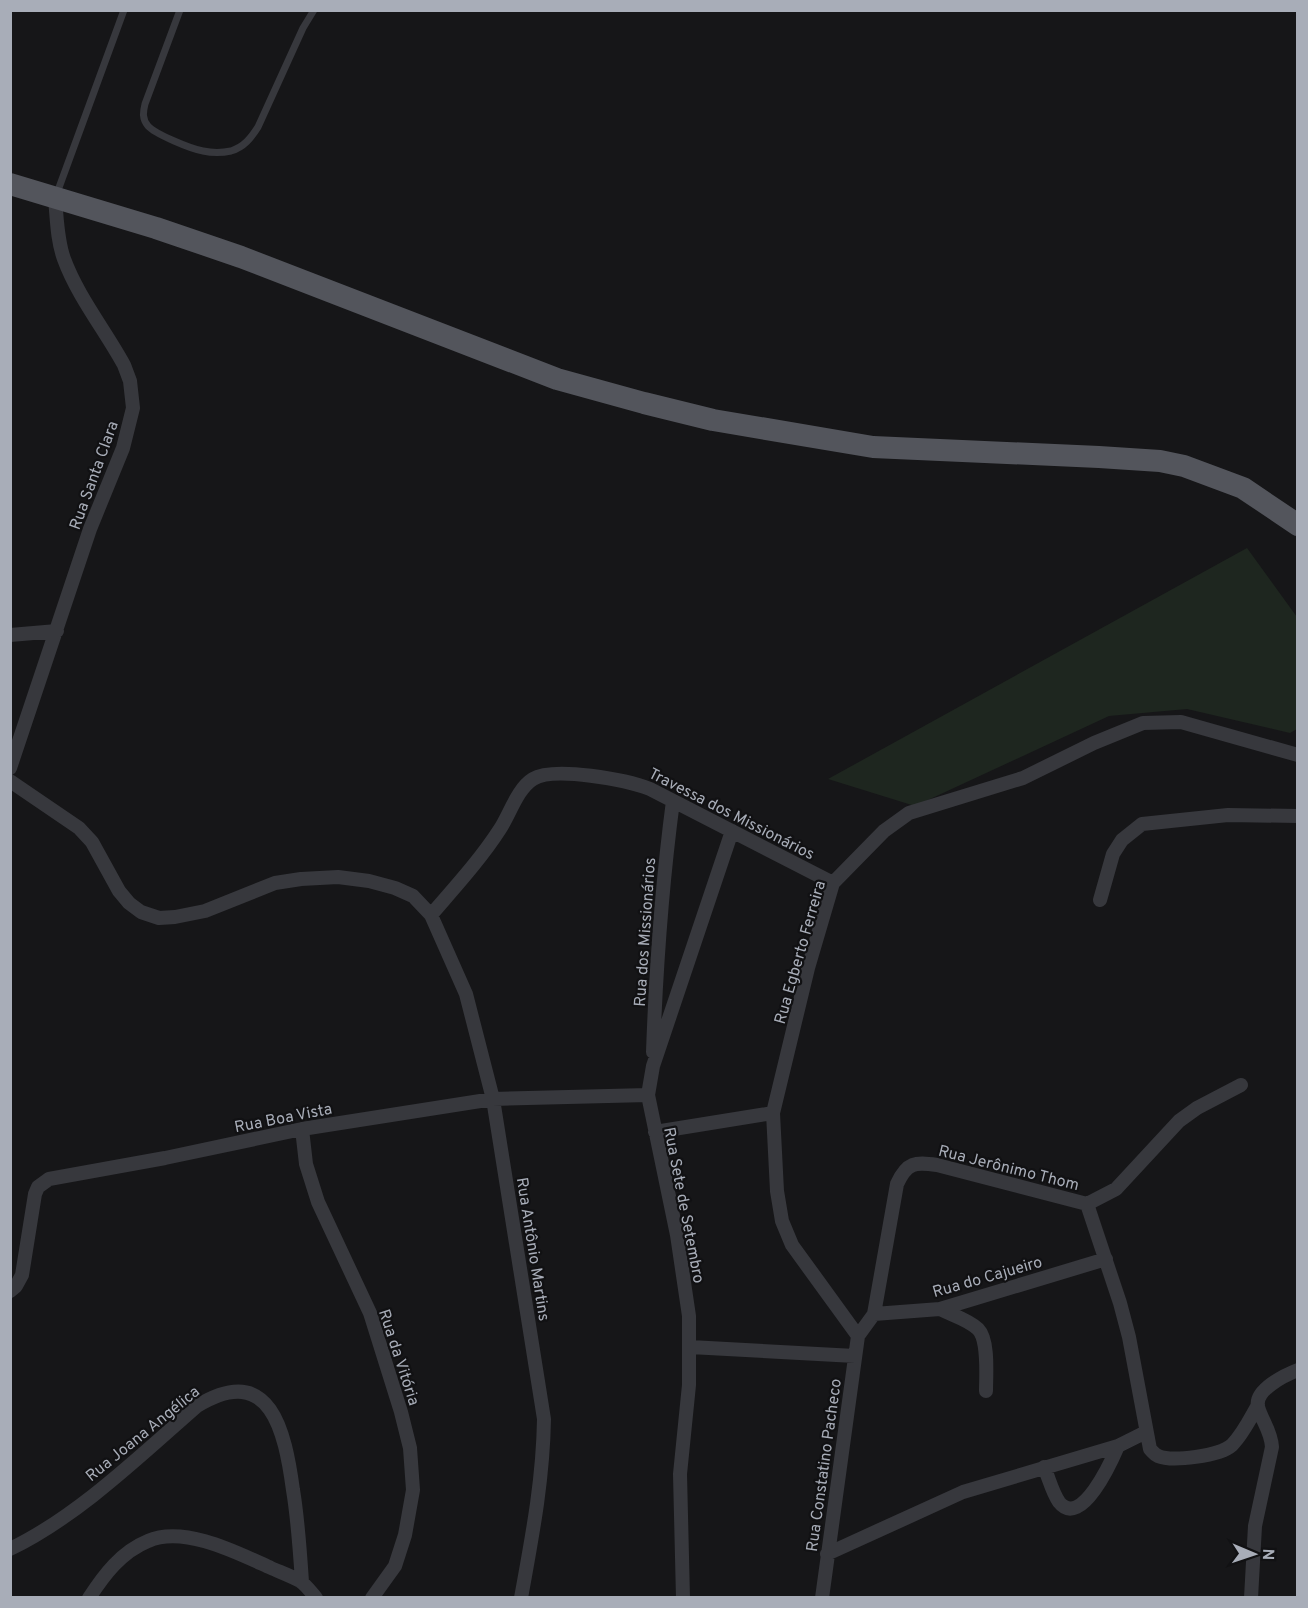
<svg xmlns="http://www.w3.org/2000/svg" width="1308" height="1608" viewBox="0 0 1308 1608" font-family="Overpass,sans-serif">
	<style>
		.green { fill: #1e261f }
		.lines { fill: none; stroke-linecap: round; stroke-linejoin: round }
		.lane { stroke: #37383d; stroke-width: 7 }
		.street { stroke: #37383d; stroke-width: 14 }
		.primary { stroke: #53555c; stroke-width: 22 }
		.labels { text-anchor: middle; stroke-width: 4.5; stroke-linejoin: round; paint-order: stroke }
		.street-label { font-size: 16px; fill: #a8adb8; stroke: #111113 }
	</style>
	<rect width="100%" height="100%" fill="#161618"/>
	<path class="green" d="M 1247,548 L 1297,617 L 1297,729 L 1290,733 L 1187,709 L 1109,716 L 915,806 L 828,779 Z"/>
	<g class="lines">
		<path class="lane" d="M 180,10 L 145,104 C 143,112 142,119 148,126 C 155,134 191,149 203,151 C 212,153 222,153 231,151 C 244,147 251,138 258,127 L 303,28 L 314,10
			M 57,193 L 124,10"/>
		<path class="street" d="M 10,635 L 57,631
			M 10,768 L 90,529 L 123,448 L 133,408 L 130,381 L 124,365 C 105,330 78,297 64,259 C 57,240 57,218 55,199
			M 10,781 L 79,828 L 92,842 L 119,891 L 129,903 L 141,912 L 159,918 L 175,917 L 205,911 L 275,883 L 301,879 L 338,877 L 369,881 L 395,888 L 413,896 L 431,915 L 466,994 L 493,1099 L 544,1419 C 543,1481 532,1537 521,1598
			M 1100,900 L 1113,854 L 1122,840 L 1142,824 L 1228,815 L 1298,816
			M 431,915 C 455,887 480,860 500,829 C 510,814 517,789 533,779 C 554,766 627,780 650,789 L 833,883
			M 653,1052 C 656,968 662,884 673,801
			M 302,1129 L 306,1164 L 318,1202 L 370,1313 L 401,1412 L 410,1448 L 413,1490 L 405,1535 L 395,1566 L 372,1598
			M 655,1132 L 773,1113
			M 1087,1204 L 1120,1303 L 1129,1337 L 1150,1449 C 1153,1452 1154,1454 1158,1456 C 1172,1462 1220,1456 1232,1445 C 1243,1434 1250,1419 1258,1405
			M 1087,1204 L 1116,1189 L 1179,1121 L 1197,1108 L 1241,1085
			M 10,1291 L 16,1286 L 22,1275 L 35,1194 L 38,1187 L 49,1179 L 165,1158 L 302,1129 L 493,1099 L 648,1095
			M 940,1309 C 952,1315 969,1320 978,1329 C 989,1340 986,1375 986,1391
			M 874,1314 L 940,1309 L 1106,1259
			M 858,1336 L 792,1245 L 782,1221 L 777,1191 L 773,1113 L 808,968 L 833,883 L 884,831 L 909,813 L 1023,778 L 1094,743 L 1143,723 L 1181,722 L 1298,755
			M 690,1347 L 855,1356
			M 1044,1467 C 1049,1478 1052,1492 1059,1502 C 1081,1530 1112,1460 1118,1446
			M 10,1549 C 77,1517 141,1455 197,1406 C 271,1361 285,1432 293,1490 C 298,1520 300,1551 302,1582
			M 827,1554 L 963,1492 L 1118,1446 L 1146,1432
			M 89,1598 C 104,1575 121,1552 148,1541 C 184,1525 238,1553 271,1568 C 280,1572 291,1576 300,1581 C 306,1585 311,1592 316,1598
			M 683,1598 L 680,1474 L 689,1385 L 689,1316 L 677,1235 L 648,1095 L 653,1066 L 732,831
			M 822,1598 L 858,1336 L 874,1314 L 897,1184 C 907,1162 915,1162 937,1165 L 1087,1204
			M 1251,1598 L 1255,1526 L 1272,1447 C 1271,1431 1262,1421 1258,1407 C 1254,1390 1285,1375 1298,1370"/>
		<path class="primary" d="M 10,184 L 156,228 L 241,257 L 557,379 L 644,403 L 713,420 L 873,447 L 1099,457 L 1160,461 L 1184,466 L 1243,488 L 1298,525"/>
	</g>
	<g class="labels">
		<g class="street-label">
			<text transform="translate(93 475) rotate(-70)" y="6">Rua Santa Clara</text>
			<text transform="translate(732 813) rotate(27)" y="6">Travessa dos Missionários</text>
			<text transform="translate(644 932) rotate(-86)" y="6">Rua dos Missionários</text>
			<text transform="translate(799 952) rotate(-74)" y="6">Rua Egberto Ferreira</text>
			<text transform="translate(283 1117) rotate(-11)" y="6">Rua Boa Vista</text>
			<text transform="translate(1009 1167) rotate(14)" y="6">Rua Jerônimo Thom</text>
			<text transform="translate(685 1205) rotate(79)" y="6">Rua Sete de Setembro</text>
			<text transform="translate(534 1249) rotate(81)" y="6">Rua Antônio Martins</text>
			<text transform="translate(987 1276) rotate(-16)" y="6">Rua do Cajueiro</text>
			<text transform="translate(400 1357) rotate(72)" y="6">Rua da Vitória</text>
			<text transform="translate(142 1433) rotate(-39)" y="6">Rua Joana Angélica</text>
			<text transform="translate(823 1465) rotate(-82)" y="6">Rua Constatino Pacheco</text>
		</g>
	</g>
	<rect width="1308" height="1608" fill="none" stroke="#a8adb8" stroke-width="24"/>
	<g transform="translate(1254 1554) rotate(92)" stroke="#111113" stroke-width="4.5" paint-order="stroke">
	<path d="M0-4.5L10 22L0 15L-10 22Z" fill="#a8adb8"/>
	<text y="-9" font-size="16" font-weight="bold" text-anchor="middle" fill="#a8adb8">N</text>
	</g>
</svg>
